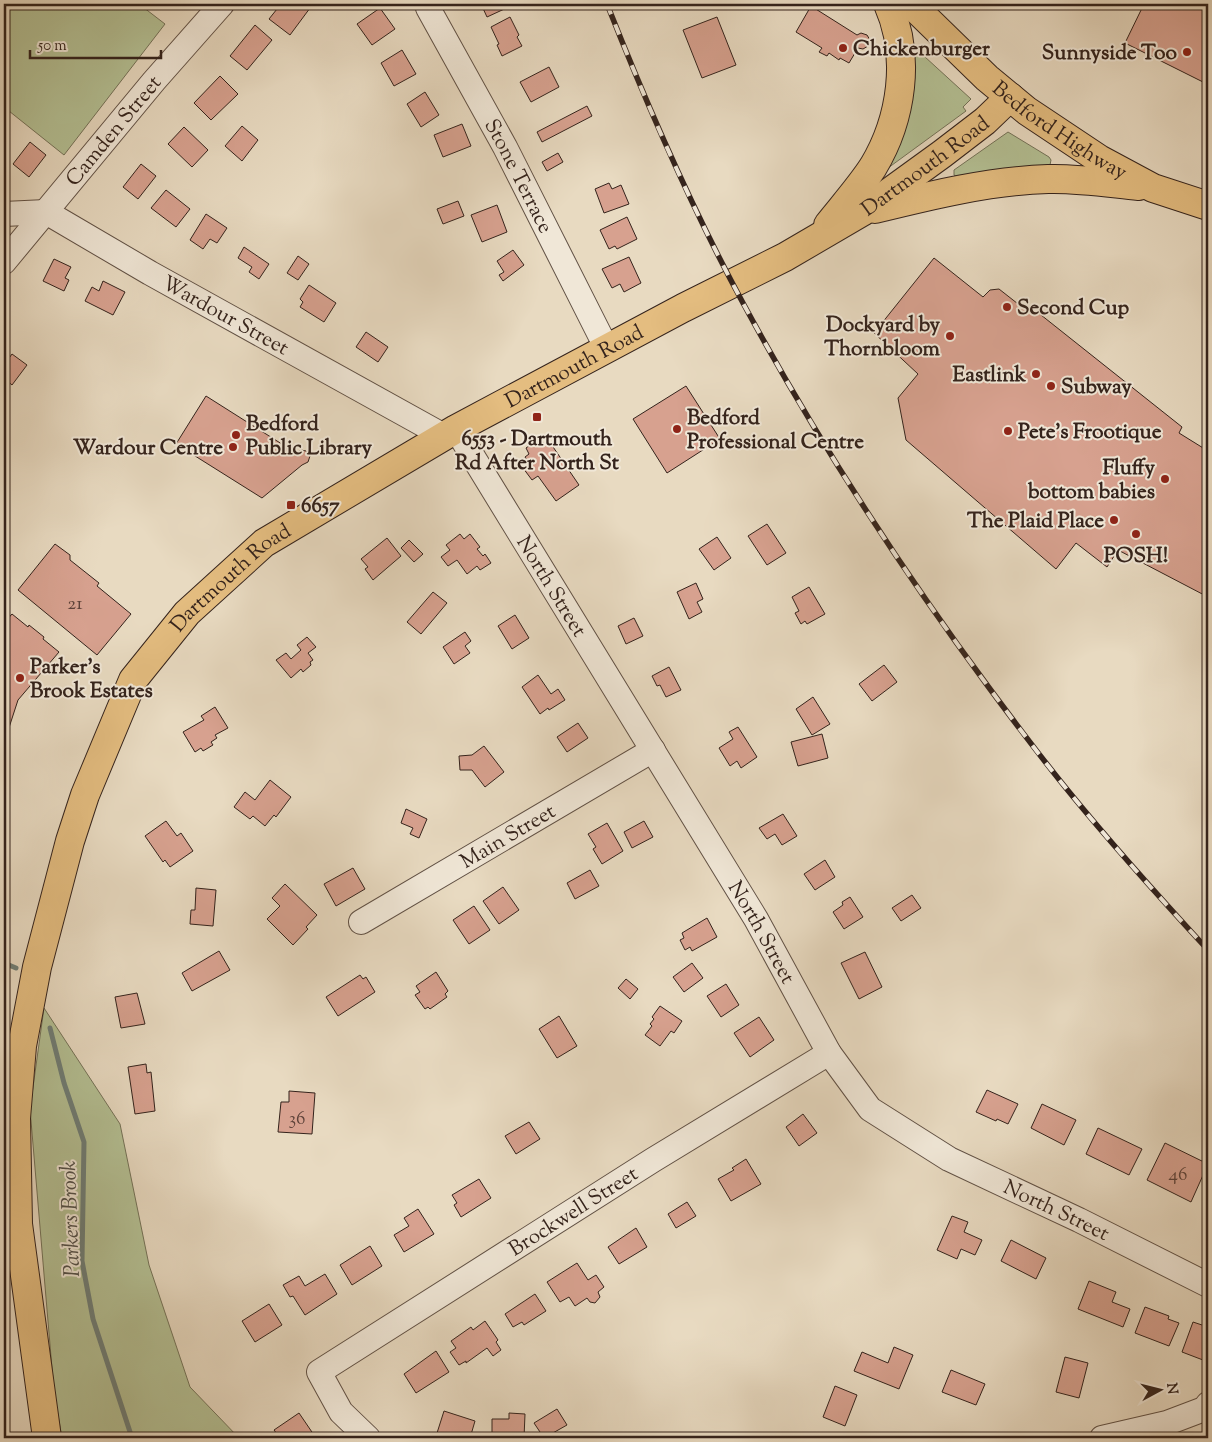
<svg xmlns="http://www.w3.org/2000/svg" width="1212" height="1442" viewBox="0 0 1212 1442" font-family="'Sorts Mill Goudy',serif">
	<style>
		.green { fill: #b4c094; stroke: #747258 }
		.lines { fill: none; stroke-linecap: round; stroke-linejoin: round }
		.stream { stroke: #6f7e77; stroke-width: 5 }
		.building { fill: #d7a18f; stroke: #34231c }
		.minor-casing { stroke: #615145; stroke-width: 26 }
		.major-casing { stroke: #34231c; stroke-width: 30 }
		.minor { stroke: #f0e7d7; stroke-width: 24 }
		.major { stroke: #e4bd80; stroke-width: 28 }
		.rail-casing { stroke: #34231c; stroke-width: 5.5 }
		.rail { stroke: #f0e7d7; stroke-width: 4; stroke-dasharray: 11; stroke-linecap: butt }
		.poi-dot { fill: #8f2418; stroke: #f0e7d7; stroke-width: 2 }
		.labels { text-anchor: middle; stroke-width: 4; stroke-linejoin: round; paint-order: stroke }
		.number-label { font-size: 19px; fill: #5d4239 }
		.poi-label { font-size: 21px; font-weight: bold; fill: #34231c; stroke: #f0e7d7; text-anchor: start }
		.street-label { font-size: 21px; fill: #34231c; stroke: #f0e7d7 }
		.water-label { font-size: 22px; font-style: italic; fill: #52504a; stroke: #f0e7d7 }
	</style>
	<rect width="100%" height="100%" fill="#e8dac1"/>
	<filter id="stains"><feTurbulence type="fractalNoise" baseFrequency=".004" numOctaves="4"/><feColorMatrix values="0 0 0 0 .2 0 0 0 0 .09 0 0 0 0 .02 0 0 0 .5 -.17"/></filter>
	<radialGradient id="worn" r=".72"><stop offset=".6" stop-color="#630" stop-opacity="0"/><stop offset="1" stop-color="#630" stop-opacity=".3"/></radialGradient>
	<path class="green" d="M 4,4 L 139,4 L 165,24 L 64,155 L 4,107 Z
		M 913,46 L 971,99 L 963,107 L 966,111 L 888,168 Z
		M 1008,132 L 1049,157 L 1051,160 L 1050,165 L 958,177 L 954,175 L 954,170 Z
		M 44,1008 L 120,1124 L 149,1265 L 190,1387 L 239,1438 L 62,1438 L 54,1392 L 30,1109 Z"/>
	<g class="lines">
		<path class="stream" d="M 4,963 L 16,968
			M 50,1028 L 64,1083 L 84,1142 L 82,1261 L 93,1319 L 132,1438"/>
	</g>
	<path class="building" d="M 281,4 L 313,4 L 290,35 L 269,19 Z
		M 481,4 L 512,4 L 513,5 L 487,17 Z
		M 1144,4 L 1192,4 L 1208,12 L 1207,84 L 1125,43 Z
		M 811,6 L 857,35 L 861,33 L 867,35 L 870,40 L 868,46 L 863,49 L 858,48 L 849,63 L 840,58 L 839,60 L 829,53 L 827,56 L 819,52 L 822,48 L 796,32 Z
		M 380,8 L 395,29 L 372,45 L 357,24 Z
		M 510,17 L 519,35 L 517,37 L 522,46 L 502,56 L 497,45 L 499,44 L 491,27 Z
		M 717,17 L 736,65 L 702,78 L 683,30 Z
		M 255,25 L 272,40 L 247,70 L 230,56 Z
		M 402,50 L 416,74 L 394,86 L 381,63 Z
		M 549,67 L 559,87 L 531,102 L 520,82 Z
		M 220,76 L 238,94 L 211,120 L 194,103 Z
		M 425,92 L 439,115 L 421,127 L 407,104 Z
		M 587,106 L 592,116 L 542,142 L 537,132 Z
		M 462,124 L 471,146 L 443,157 L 434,135 Z
		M 242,126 L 258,140 L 242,161 L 225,146 Z
		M 184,127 L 208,150 L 192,167 L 168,144 Z
		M 30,142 L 46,155 L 29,177 L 13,164 Z
		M 558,153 L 563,162 L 547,171 L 542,162 Z
		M 141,164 L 156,176 L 138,199 L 123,187 Z
		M 609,183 L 612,189 L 621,185 L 629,204 L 604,213 L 595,189 Z
		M 166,190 L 190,209 L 176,227 L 151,208 Z
		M 458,201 L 464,216 L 443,224 L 437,209 Z
		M 497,205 L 507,232 L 482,242 L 471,215 Z
		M 206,214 L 227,228 L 217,243 L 210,239 L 203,249 L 190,240 Z
		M 627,217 L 637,239 L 617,249 L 615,246 L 609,249 L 600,230 Z
		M 244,247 L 269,264 L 259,279 L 249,272 L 252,267 L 238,258 Z
		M 513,250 L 524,265 L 503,281 L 499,275 L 504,272 L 497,261 Z
		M 298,256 L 309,264 L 298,280 L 287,273 Z
		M 629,257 L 641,283 L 624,292 L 620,284 L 612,288 L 602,269 Z
		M 934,258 L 983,297 L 990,290 L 999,289 L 1027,311 L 1031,307 L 1182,427 L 1179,433 L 1208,451 L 1208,597 L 1118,550 L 1107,567 L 1076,543 L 1056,569 L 906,440 L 898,398 L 918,374 L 874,333 Z
		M 54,259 L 71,267 L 65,278 L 69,280 L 64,291 L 43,281 Z
		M 103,281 L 125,292 L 113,315 L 85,301 L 92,287 L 99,291 Z
		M 309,285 L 336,303 L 324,322 L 300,307 L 303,302 L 300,299 Z
		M 366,332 L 388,347 L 378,362 L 356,347 Z
		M 12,354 L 27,365 L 12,385 L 4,378 L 4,365 Z
		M 686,386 L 720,439 L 667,473 L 633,419 Z
		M 206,396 L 296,453 L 301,450 L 306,451 L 310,456 L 308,462 L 302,465 L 262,498 L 176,444 Z
		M 540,438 L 544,444 L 549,441 L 579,485 L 556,501 L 538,476 L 532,480 L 523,468 L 529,464 L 525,457 L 529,454 L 526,448 Z
		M 767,524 L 786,553 L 767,565 L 748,536 Z
		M 460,534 L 464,539 L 470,534 L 480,547 L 477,549 L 483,556 L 485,554 L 491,563 L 480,570 L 477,566 L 467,574 L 457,560 L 448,566 L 441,557 L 450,550 L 446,545 Z
		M 717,537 L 731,558 L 714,570 L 699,549 Z
		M 387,538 L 401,556 L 373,580 L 365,569 L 368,567 L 361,559 Z
		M 409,540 L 423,554 L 414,562 L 401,548 Z
		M 55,544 L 70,555 L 70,560 L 99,583 L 97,586 L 131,614 L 97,655 L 18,590 Z
		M 696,583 L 703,599 L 697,602 L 702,612 L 689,619 L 677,592 Z
		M 809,587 L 825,614 L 807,624 L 805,621 L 801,624 L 795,613 L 799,611 L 792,597 Z
		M 433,592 L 447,603 L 421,634 L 407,622 Z
		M 12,614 L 28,627 L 29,625 L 44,637 L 43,639 L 59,652 L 18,700 L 4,743 L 4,623 Z
		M 515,615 L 529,638 L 512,649 L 498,626 Z
		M 634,618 L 643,636 L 626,644 L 618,626 Z
		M 465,632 L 471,641 L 465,646 L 470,653 L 454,664 L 443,647 Z
		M 307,637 L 316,647 L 308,653 L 313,660 L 310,662 L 311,665 L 303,672 L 301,669 L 291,678 L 276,660 L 286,653 L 291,659 L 301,650 L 297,645 Z
		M 884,665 L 897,682 L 872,701 L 859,684 Z
		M 669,667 L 681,690 L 666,697 L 660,685 L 657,686 L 652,676 Z
		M 538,675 L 551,694 L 558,689 L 565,700 L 549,710 L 548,708 L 540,714 L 522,687 Z
		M 813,697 L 830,724 L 812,735 L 796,709 Z
		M 215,707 L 228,728 L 215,735 L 217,738 L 211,742 L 213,745 L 203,751 L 201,748 L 195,752 L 183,732 L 204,720 L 201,716 Z
		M 578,723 L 588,738 L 567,752 L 557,737 Z
		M 738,727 L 757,757 L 741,768 L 737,761 L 730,766 L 719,748 L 733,739 L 729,732 Z
		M 822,734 L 828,758 L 798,766 L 791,742 Z
		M 484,746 L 504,772 L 485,787 L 472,770 L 460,770 L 459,756 L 472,755 Z
		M 270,780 L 291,797 L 276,817 L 274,815 L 265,826 L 253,816 L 250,819 L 234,807 L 245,792 L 255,800 Z
		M 406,809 L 427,819 L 419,838 L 410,834 L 413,828 L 401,823 Z
		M 783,814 L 797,836 L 782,845 L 775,834 L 767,839 L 759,828 Z
		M 166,821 L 177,836 L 181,833 L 193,851 L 170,867 L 165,860 L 163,862 L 145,836 Z
		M 644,821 L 653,837 L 632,848 L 624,832 Z
		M 607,823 L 623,851 L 602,864 L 593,849 L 596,847 L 588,834 Z
		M 825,860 L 835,877 L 815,890 L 804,874 Z
		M 353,868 L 365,889 L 336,906 L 324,884 Z
		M 590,870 L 599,886 L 575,899 L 567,883 Z
		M 285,884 L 317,915 L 306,927 L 308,929 L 293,945 L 267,919 L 280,906 L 272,898 Z
		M 503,887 L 519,910 L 499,924 L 483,901 Z
		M 196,888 L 216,890 L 213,926 L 190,924 L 191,910 L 195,910 Z
		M 912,895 L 921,908 L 901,921 L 892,908 Z
		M 850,897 L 863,917 L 844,929 L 833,912 L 843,905 L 842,902 Z
		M 474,906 L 490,930 L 469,944 L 453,920 Z
		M 707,918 L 717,937 L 692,951 L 690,947 L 685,950 L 680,940 L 684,938 L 682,933 Z
		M 219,951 L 230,970 L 192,991 L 182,973 Z
		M 865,952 L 882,987 L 859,999 L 841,963 Z
		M 692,963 L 703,978 L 684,992 L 673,977 Z
		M 436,972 L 448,991 L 445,994 L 447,997 L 430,1009 L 428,1007 L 425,1009 L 415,995 L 420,992 L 416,986 Z
		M 360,975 L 363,979 L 366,977 L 375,992 L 338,1016 L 326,997 Z
		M 626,979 L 638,989 L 630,999 L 618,988 Z
		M 726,984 L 739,1005 L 721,1017 L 707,996 Z
		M 137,993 L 145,1024 L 121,1028 L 115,997 Z
		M 660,1006 L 682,1021 L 674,1033 L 671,1031 L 660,1046 L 645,1035 L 652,1026 L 650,1024 L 654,1019 L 652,1017 Z
		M 559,1016 L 577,1046 L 557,1058 L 539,1029 Z
		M 759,1017 L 774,1040 L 750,1057 L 734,1033 Z
		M 146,1064 L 147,1073 L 151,1072 L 155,1111 L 135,1114 L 128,1067 Z
		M 987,1090 L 1018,1104 L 1008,1124 L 997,1119 L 996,1121 L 976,1112 Z
		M 289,1091 L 315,1093 L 312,1134 L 278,1132 L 281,1102 L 289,1102 Z
		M 1042,1104 L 1076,1120 L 1064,1145 L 1031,1128 Z
		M 803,1114 L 817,1133 L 799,1146 L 786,1127 Z
		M 529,1122 L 540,1139 L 516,1154 L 505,1136 Z
		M 1098,1128 L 1142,1149 L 1129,1175 L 1086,1154 Z
		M 1165,1143 L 1208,1164 L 1191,1202 L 1147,1180 Z
		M 746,1159 L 761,1184 L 731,1201 L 718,1179 L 734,1170 L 732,1168 Z
		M 479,1179 L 491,1198 L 461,1217 L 454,1205 L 457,1203 L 452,1195 Z
		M 687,1202 L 696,1216 L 676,1228 L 668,1214 Z
		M 418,1209 L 434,1234 L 404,1252 L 394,1235 L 409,1226 L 404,1218 Z
		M 952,1216 L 968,1222 L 964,1232 L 982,1240 L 975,1255 L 961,1249 L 957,1259 L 937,1250 Z
		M 636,1228 L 647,1247 L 619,1264 L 608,1247 Z
		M 1011,1240 L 1046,1258 L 1036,1279 L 1001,1261 Z
		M 370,1246 L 382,1266 L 352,1285 L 340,1265 Z
		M 577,1263 L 588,1280 L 596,1275 L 604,1287 L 598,1292 L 600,1297 L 595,1303 L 590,1302 L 587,1298 L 575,1306 L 569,1297 L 560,1302 L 547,1282 Z
		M 325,1274 L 337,1294 L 305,1315 L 293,1296 L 290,1297 L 283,1285 L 299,1276 L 305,1286 Z
		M 1089,1281 L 1116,1292 L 1112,1302 L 1130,1309 L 1123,1327 L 1078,1309 Z
		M 535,1294 L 546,1311 L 524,1325 L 522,1322 L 513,1327 L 505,1314 Z
		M 269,1304 L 282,1325 L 255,1342 L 242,1321 Z
		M 1145,1307 L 1169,1316 L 1168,1319 L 1179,1323 L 1169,1346 L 1135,1333 Z
		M 485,1321 L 498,1340 L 496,1342 L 501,1350 L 493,1356 L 487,1348 L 466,1363 L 466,1361 L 459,1365 L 450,1352 L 456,1348 L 451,1341 L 471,1327 L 473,1330 Z
		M 1193,1322 L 1208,1327 L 1208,1345 L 1203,1360 L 1182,1352 Z
		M 894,1347 L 913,1355 L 899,1389 L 854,1371 L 862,1352 L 888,1363 Z
		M 436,1351 L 449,1372 L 416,1393 L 404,1374 Z
		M 1065,1357 L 1088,1363 L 1079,1398 L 1056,1392 Z
		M 951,1370 L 985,1384 L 976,1405 L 942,1392 Z
		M 835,1386 L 857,1395 L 845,1426 L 823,1417 Z
		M 557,1409 L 567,1425 L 544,1438 L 534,1423 Z
		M 444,1411 L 475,1421 L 470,1438 L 446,1438 L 442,1437 L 443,1435 L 437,1433 Z
		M 299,1413 L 316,1438 L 280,1438 L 274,1430 Z
		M 509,1413 L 525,1414 L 524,1438 L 506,1438 L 506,1435 L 492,1435 L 492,1419 L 509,1419 Z"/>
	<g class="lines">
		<g class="minor-casing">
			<g id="minor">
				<path id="s1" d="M 428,4 L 428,8 L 505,147 L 607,349"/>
				<path id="s2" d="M 4,214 L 46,212 L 150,273 L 444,436"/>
				<path id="s3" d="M 4,262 L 154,81 L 222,4"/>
				<path id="s4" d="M 456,429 L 756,919 L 829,1053 L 870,1109 L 949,1159 L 1079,1220 L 1208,1285"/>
				<path id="s5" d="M 361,922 L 653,750"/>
				<path id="s6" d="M 368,1438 L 341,1412 L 319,1372 L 653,1160 L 829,1053"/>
				<path d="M 1102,1438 L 1167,1423 L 1204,1409 L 1208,1404"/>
			</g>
		</g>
		<g class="major-casing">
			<g id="major">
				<path id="s7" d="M 911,4 L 987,78 L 1027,111 L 1099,159 L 1153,188 L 1208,206"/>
				<path d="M 875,209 C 932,195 989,181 1048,179 C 1078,178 1109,183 1139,186"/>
				<path d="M 828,225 C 843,206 860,187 873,167 C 902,119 911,56 888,4"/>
				<path id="s8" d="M 47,1438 L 18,1224 L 16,1118 L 22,1046 L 37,967 L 70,841 L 85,795 L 133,680 L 187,613 L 264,543 L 456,429 L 683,308 L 785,257 L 862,212 L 942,154 L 985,121 L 1010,97"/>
			</g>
		</g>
		<use href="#minor" class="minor"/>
		<use href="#major" class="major"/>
		<g class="rail-casing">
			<path id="rail" d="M 607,4 C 647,105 691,207 743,303 C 816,438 899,566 990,689 C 1016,724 1042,759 1070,793 C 1114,847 1161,899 1208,950"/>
		</g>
		<use href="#rail" class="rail"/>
	</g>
	<g class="poi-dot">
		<circle cx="843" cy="48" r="5"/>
		<circle cx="1187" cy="52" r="5"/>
		<circle cx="1007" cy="307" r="5"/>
		<circle cx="950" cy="336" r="5"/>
		<circle cx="1036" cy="374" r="5"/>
		<circle cx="1051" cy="386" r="5"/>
		<rect x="532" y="412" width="10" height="10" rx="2.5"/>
		<circle cx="677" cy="429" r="5"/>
		<circle cx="1008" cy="431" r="5"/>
		<circle cx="236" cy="435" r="5"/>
		<circle cx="233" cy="447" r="5"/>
		<circle cx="1165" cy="479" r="5"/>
		<rect x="286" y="500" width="10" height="10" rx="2.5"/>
		<circle cx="1114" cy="520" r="5"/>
		<circle cx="1136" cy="534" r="5"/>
		<circle cx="20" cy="678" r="5"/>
	</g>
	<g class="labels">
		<g class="number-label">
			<text x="75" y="609">21</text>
			<text x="297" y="1124">36</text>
			<text x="1178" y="1180">46</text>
		</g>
		<g class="poi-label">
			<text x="853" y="55">Chickenburger</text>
			<text x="1177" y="59" text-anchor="end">Sunnyside Too</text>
			<text x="1017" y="314">Second Cup</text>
			<text x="940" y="331" text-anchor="end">Dockyard by<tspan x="940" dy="24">Thornbloom</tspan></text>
			<text x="1026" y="381" text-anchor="end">Eastlink</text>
			<text x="1061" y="393">Subway</text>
			<text x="687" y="424">Bedford<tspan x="687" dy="24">Professional Centre</tspan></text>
			<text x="246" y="430">Bedford<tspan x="246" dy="24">Public Library</tspan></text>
			<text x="1018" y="438">Pete's Frootique</text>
			<text x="537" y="445" text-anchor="middle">6553 - Dartmouth<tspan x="537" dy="24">Rd After North St</tspan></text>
			<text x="223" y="454" text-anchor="end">Wardour Centre</text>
			<text x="1155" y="474" text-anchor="end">Fluffy<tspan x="1155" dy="24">bottom babies</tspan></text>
			<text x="301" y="512">6657</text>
			<text x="1104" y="527" text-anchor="end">The Plaid Place</text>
			<text x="1136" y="562" text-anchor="middle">POSH!</text>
			<text x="30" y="673">Parker's<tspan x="30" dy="24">Brook Estates</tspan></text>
		</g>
		<g class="street-label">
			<text dy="7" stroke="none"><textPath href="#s7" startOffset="196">Bedford Highway</textPath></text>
			<text dy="7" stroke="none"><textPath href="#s3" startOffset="171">Camden Street</textPath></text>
			<text dy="7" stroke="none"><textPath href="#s8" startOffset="1730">Dartmouth Road</textPath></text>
			<text dy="7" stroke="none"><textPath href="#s1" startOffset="195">Stone Terrace</textPath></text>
			<text dy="7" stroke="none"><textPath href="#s2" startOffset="249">Wardour Street</textPath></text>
			<text dy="7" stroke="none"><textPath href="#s8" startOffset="1325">Dartmouth Road</textPath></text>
			<text dy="7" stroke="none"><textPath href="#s8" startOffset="920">Dartmouth Road</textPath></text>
			<text dy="7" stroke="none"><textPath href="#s4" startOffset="184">North Street</textPath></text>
			<text dy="7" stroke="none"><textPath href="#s5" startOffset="170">Main Street</textPath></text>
			<text dy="7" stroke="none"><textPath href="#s4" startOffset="589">North Street</textPath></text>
			<text dy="7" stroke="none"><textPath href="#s4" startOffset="1009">North Street</textPath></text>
			<text dy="7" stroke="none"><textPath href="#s6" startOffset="384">Brockwell Street</textPath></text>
		</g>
		<g class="water-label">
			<text transform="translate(69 1219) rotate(-92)" y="8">Parkers Brook</text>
		</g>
	</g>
	<rect width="1212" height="1442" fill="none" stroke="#e8dac1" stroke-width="20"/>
	<rect x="5" y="5" width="1202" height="1432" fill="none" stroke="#34231c" stroke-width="2.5"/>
	<rect x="10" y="10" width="1192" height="1422" fill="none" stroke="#34231c"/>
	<g transform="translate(1160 1390) rotate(83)" stroke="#f0e7d7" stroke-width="4" paint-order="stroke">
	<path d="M0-4L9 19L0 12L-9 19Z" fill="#34231c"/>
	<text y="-8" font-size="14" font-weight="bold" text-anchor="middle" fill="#34231c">N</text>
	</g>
	<path d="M30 50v8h131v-8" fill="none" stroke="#34231c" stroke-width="2.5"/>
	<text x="38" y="50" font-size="15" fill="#34231c" stroke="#f0e7d7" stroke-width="4" paint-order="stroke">50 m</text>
	<rect width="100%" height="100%" filter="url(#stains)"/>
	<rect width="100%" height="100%" fill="url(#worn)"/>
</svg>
